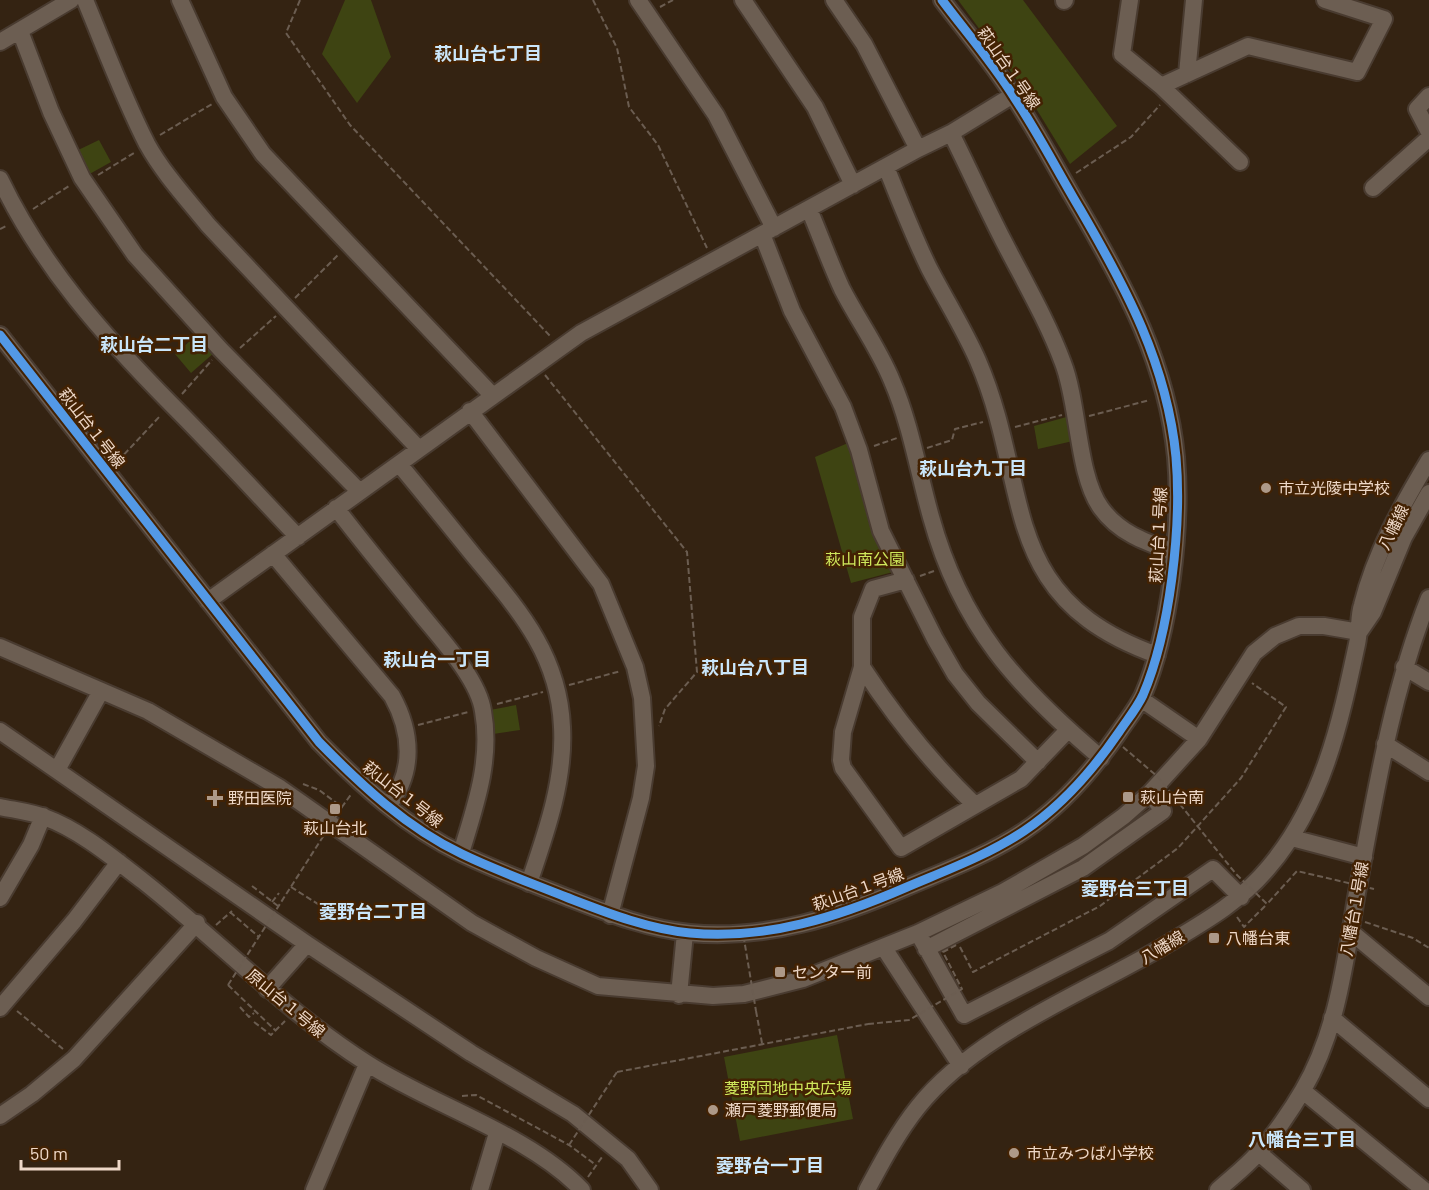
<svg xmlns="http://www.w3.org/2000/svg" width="1429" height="1190" viewBox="0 0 1429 1190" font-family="Barlow,'Noto Sans JP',sans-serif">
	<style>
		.green { fill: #3e4412 }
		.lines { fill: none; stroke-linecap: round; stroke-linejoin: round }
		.minor-casing { stroke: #493b30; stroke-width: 20 }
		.path { stroke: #6b5d51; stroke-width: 2; stroke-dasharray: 6 3; stroke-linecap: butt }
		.minor { stroke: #6c5e52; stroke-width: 16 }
		.path-bridge { stroke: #6b5d51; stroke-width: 2; stroke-dasharray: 6 3; stroke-linecap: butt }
		.cycleway-casing { stroke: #432203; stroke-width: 13 }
		.cycleway { stroke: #5399e6; stroke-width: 9 }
		.poi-dot { fill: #ad9988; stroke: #432203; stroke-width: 2 }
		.labels { text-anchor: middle; stroke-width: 5; stroke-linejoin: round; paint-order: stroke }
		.street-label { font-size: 16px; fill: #eed8c8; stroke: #432203 }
		.poi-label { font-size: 16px; fill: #eed8c8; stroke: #432203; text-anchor: start }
		.park-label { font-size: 16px; fill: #cee75b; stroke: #432203 }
		.neighbourhood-label { font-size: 18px; font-weight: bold; fill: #cae6fa; stroke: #432203 }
	</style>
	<rect width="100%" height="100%" fill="#342312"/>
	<path class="green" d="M 345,0 L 371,0 L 391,57 L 357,103 L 322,54 Z
		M 958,0 L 1023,0 L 1117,126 L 1070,164 L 1026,92 Z
		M 99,140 L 111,162 L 86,176 L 72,153 Z
		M 198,334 L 215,352 L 191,373 L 175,354 Z
		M 1070,416 L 1073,441 L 1038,449 L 1034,426 Z
		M 848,443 L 870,527 L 893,572 L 851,583 L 815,457 Z
		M 516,705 L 520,730 L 493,734 L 490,710 Z
		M 837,1035 L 853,1119 L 740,1141 L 724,1057 Z"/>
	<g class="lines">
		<g class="minor-casing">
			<path id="minor" d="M 85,0 C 105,48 123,97 147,144 C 163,173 187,199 208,225 L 419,449
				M 180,0 L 224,97 L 263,154 L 492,395
				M 638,0 L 716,115 L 774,228
				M 743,0 L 815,107 L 853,185
				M 834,0 L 864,44 L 918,149
				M 1130,0 L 1122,54 L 1161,86 L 1240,162
				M 1064,1 L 1065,0
				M 20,31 L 51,112 L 82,178 L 135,255 L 221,350 L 359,491
				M 0,42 L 71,0
				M 1187,74 L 1194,0
				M 1161,86 L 1248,46 L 1357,72 L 1384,19 L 1325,0
				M 1429,96 L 1417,109 L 1429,132
				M 951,133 C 969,169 985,205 1003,240 C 1024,281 1047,320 1063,363 C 1079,404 1077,475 1101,508 C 1119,533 1145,542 1173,552
				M 886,167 C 900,201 913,235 929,268 C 945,299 964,329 978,361 C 1033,489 995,597 1157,655
				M 0,179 C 42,267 104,336 172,405 C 215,448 256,493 298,537
				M 1373,188 L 1429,138
				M 809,209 C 820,235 830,263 842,289 C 858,320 879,349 892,381 C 911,425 918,471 931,517 C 961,626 1017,687 1101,758
				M 762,234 L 792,311 L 843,407 L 859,450 L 881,531 L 935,639 L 955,674 L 978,703 L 1038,762
				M 0,335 L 319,742 C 361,785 407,828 462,854 C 495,870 531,883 566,897 C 605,912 647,929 690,933 C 767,940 838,917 907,887 C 947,870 988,855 1024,831 C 1063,805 1093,770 1119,732 C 1127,720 1137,708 1143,695 C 1170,632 1182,526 1176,457 C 1167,364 1126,288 1080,209 C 1058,172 1038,133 1014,97 C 993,63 966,32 942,0
				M 470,411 L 601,584 L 635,667 L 642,698 L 646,766 L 641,798 L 610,915
				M 399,464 C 424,494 449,525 474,556 C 518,609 559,654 562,727 C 565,780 546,833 529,883
				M 336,508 C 362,542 389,575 416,608 C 437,635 478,677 483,711 C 492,760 475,807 461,853
				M 273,554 L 392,696 C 412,732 415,772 388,806
				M 906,580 L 873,589 L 862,617 L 862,667 L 843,732 L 841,760 L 843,768 L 901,848 L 1021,779 L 1068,730
				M 208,601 L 581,333 L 918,149 L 951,133 L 1013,95
				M 1360,631 L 1373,612 L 1404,537 L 1429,493
				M 0,647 L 148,711 L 280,788 L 472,923 L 536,958 L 598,986 L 713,996 L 744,994 L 803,979 L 918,933 L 1003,892 L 1083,846 L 1124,816 L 1150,793 L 1199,739 L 1254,653 L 1275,636 L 1299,626 L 1324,626 L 1359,632
				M 862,667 C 896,719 930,762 975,805
				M 1404,667 L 1429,682
				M 1141,699 L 1199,739
				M 0,731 L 307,944 L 471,1053 L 573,1114 L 628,1159 L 650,1190
				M 1385,744 L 1429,772
				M 57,770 L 101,691
				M 0,807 C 14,810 31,812 44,817 C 80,830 113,858 143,881 C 219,941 286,1012 368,1064 C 434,1106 528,1134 582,1190
				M 1292,838 L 1364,857
				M 0,898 L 31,845 L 43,816
				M 1351,932 L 1429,997
				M 918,933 L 964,1015 L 1109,941 L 1213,869 L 1241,897
				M 884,948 L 961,1066
				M 926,949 L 1083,868 L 1163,811 L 1150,793
				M 267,989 L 307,944
				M 679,995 L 685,933
				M 0,1008 L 74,921 L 119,862
				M 1332,1018 L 1429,1099
				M 1303,1091 L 1424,1190
				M 0,1116 L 32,1094 L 74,1059 L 197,923
				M 1259,1153 L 1302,1190
				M 314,1190 L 367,1064
				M 480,1190 L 497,1133
				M 867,1190 C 882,1162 898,1132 918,1107 C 978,1032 1088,992 1169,943 C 1206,921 1241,901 1269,867 C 1323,803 1340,724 1357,644 C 1360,631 1358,617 1362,605 C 1375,553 1402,505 1429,460
				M 1218,1190 C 1231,1178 1246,1167 1258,1153 C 1273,1137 1292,1109 1303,1090 C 1337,1032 1345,963 1356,898 C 1375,796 1391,694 1429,598"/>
		</g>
		<path class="path" d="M 300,0 L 286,33 L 350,125 L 551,337
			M 593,0 L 617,48 L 629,107 L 658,145 L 707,248
			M 660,7 L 673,0
			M 160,135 L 212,104
			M 1076,173 L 1131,137 L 1160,105
			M 98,175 L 134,153
			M 33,209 L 69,186
			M 0,229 L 8,225
			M 295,298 L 338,255
			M 240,348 L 276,316
			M 545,375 L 687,552 L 697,672 L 665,709 L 659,726
			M 182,394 L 212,360
			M 1089,416 L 1150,400
			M 1015,427 L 1062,415
			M 874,446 L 897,438
			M 927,448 L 952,440 L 955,429 L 983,422
			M 118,461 L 161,415
			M 920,576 L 934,571
			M 569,685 L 621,671
			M 497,704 L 543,692
			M 418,725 L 468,712
			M 303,784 L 319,790 L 342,807 L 352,793
			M 291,887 L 321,906
			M 272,902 L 279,893
			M 230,912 L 259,937
			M 1237,917 L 1244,927 L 1267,904
			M 1365,922 L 1413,938 L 1429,948
			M 216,925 L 232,911
			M 960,947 L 973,972 L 1100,906 L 1178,848 L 1241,778 L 1286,707 L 1252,683
			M 228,985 L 276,1031
			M 240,1007 L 249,1017 L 254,1013
			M 17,1011 L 63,1049
			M 756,1011 L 762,1043
			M 254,1022 L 271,1035 L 285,1021
			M 617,1072 L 868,1024
			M 462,1096 L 476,1095 L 569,1145 L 596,1165
			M 588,1177 L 602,1157"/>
		<use href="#minor" class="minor"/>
		<path class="path-bridge" d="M 1123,747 L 1158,777 L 1236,874 L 1267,904 L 1297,871 L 1374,889
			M 252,886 L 278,906
			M 742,927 L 756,1011
			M 228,985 L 342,807
			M 868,1024 L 909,1020 L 962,989 L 943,952 L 958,944
			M 569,1145 L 617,1072"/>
		<g class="cycleway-casing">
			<path id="cycleway" d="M 0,335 L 319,742 C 361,785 407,828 462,854 C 495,870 531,883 566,897 C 605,912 647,929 690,933 C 767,940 838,917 907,887 C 947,870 988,855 1024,831 C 1063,805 1093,770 1119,732 C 1127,720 1137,708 1143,695 C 1170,632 1182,526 1176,457 C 1167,364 1126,288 1080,209 C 1058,172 1038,133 1014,97 C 993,63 966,32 942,0"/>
		</g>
		<use href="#cycleway" class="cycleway"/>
	</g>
	<g class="poi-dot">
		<circle cx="1266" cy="488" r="6"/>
		<rect x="1122" y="791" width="12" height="12" rx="3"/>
		<path d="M212 789h6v6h6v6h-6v6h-6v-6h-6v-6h6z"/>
		<rect x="329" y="803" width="12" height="12" rx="3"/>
		<rect x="1208" y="932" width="12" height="12" rx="3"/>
		<rect x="774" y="966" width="12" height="12" rx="3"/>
		<circle cx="713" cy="1110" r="6"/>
		<circle cx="1014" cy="1153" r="6"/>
	</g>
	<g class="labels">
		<g class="street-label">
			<text transform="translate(1009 68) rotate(55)" y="6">萩山台１号線</text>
			<text transform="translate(92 428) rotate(52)" y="6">萩山台１号線</text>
			<text transform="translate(1393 527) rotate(-64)" y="6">八幡線</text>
			<text transform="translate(1158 535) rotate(-87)" y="6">萩山台１号線</text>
			<text transform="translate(403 794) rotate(38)" y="6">萩山台１号線</text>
			<text transform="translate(858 889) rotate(-20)" y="6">萩山台１号線</text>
			<text transform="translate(1354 909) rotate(-80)" y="6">八幡台１号線</text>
			<text transform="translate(1162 947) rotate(-31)" y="6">八幡線</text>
			<text transform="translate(286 1003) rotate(40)" y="6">原山台１号線</text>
		</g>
		<g class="poi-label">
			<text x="1278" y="494">市立光陵中学校</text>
			<text x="1140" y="803">萩山台南</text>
			<text x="228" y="804">野田医院</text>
			<text x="335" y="834" text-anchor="middle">萩山台北</text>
			<text x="1226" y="944">八幡台東</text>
			<text x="792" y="978">センター前</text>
			<text x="725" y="1116">瀬戸菱野郵便局</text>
			<text x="1026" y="1159">市立みつば小学校</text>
		</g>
		<g class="park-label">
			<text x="865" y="565">萩山南公園</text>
			<text x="788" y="1094">菱野団地中央広場</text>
		</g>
		<g class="neighbourhood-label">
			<text x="488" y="60">萩山台七丁目</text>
			<text x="154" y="351">萩山台二丁目</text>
			<text x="973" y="475">萩山台九丁目</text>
			<text x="437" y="666">萩山台一丁目</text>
			<text x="755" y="674">萩山台八丁目</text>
			<text x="1135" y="895">菱野台三丁目</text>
			<text x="373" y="918">菱野台二丁目</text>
			<text x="1302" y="1146">八幡台三丁目</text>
			<text x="770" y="1172">菱野台一丁目</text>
		</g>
	</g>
	<path d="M21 1160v9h98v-9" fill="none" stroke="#eed8c8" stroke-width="3"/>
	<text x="30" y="1160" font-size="18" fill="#eed8c8" stroke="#432203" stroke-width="4.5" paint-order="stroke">50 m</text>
</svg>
